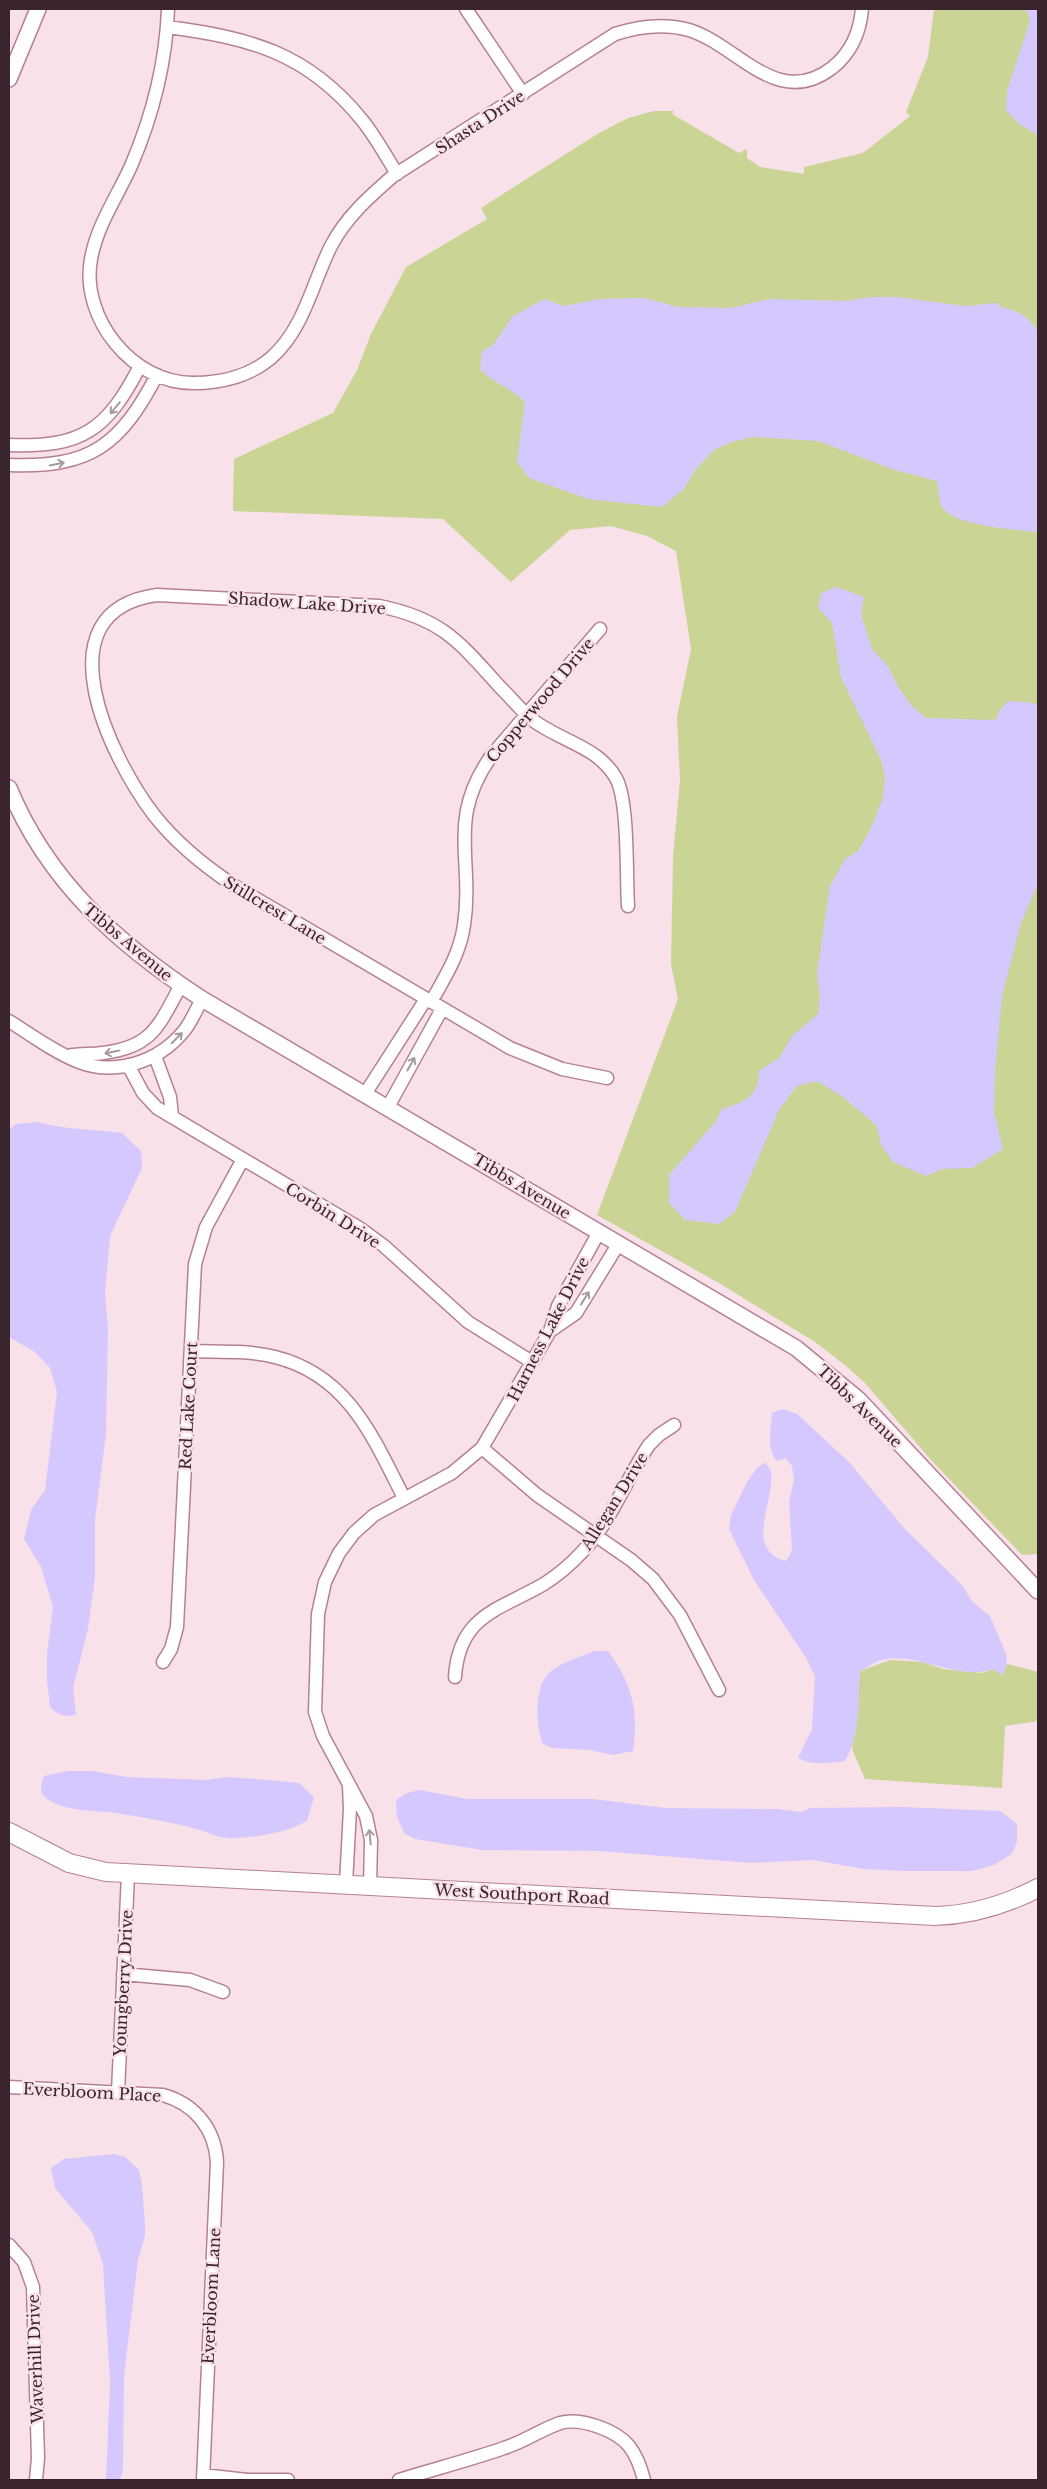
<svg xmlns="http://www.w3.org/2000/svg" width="1047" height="2489" viewBox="0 0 1047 2489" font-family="'Libre Baskerville',serif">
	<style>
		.green { fill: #cad495 }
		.water { fill: #d4c8ff }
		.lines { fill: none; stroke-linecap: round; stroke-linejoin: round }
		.minor-casing { stroke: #b68094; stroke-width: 15 }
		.tertiary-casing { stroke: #b68094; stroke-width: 18 }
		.secondary-casing { stroke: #b68094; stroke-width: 20 }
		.minor { stroke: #fff; stroke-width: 12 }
		.tertiary { stroke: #fff; stroke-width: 15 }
		.secondary { stroke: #fff; stroke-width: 18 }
		.oneway { stroke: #a69ca0 }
		.labels { text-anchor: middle; stroke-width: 5; stroke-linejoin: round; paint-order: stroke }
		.street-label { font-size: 16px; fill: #3a242d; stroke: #f9e1e9 }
	</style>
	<rect width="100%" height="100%" fill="#f9e1e9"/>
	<path class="green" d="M 934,9 L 1038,9 L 1038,1554 L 1022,1555 L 932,1461 L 865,1383 L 846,1366 L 815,1342 L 719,1283 L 597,1215 L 678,999 L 671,964 L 673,857 L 680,780 L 677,717 L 691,649 L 676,551 L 647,536 L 611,526 L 570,530 L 511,582 L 443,519 L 233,511 L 234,459 L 333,413 L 357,370 L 371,334 L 406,267 L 487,219 L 481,208 L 599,133 L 628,118 L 654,111 L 674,111 L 672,114 L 739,153 L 747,149 L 747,158 L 760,167 L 804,174 L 804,167 L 863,153 L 910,116 L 906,112 L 928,57 Z
		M 890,1660 L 923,1662 L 943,1669 L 982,1673 L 993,1669 L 1003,1675 L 1007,1664 L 1038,1672 L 1038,1721 L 1005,1726 L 1002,1788 L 865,1779 L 852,1749 L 860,1671 Z"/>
	<path class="water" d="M 1026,9 L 1038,9 L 1038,135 L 1019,124 L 1006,110 L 1007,91 L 1030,21 Z
		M 871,297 L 897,297 L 965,306 L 997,303 L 1001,307 C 1019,311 1028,316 1038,332 L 1038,532 C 1017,530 953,526 942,507 C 938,501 939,488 937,481 L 895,470 L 818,441 L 754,437 L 731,442 L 714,450 L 695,470 L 684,489 L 662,507 L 588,499 L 529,478 L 517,462 L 525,402 C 512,388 492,383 480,369 L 482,351 L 493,345 L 512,317 L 544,299 L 564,306 L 600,299 L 644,298 L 678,307 L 730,308 L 770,299 L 846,301 Z
		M 837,587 L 864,597 L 861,615 L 872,649 L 888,666 L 898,687 L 911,705 L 926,718 L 995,720 L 1001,708 L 1009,701 L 1034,703 L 1038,706 L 1038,883 L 1021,923 L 1002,996 L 995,1071 L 994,1112 L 1003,1149 L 972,1168 L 942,1169 L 926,1176 L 893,1162 L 881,1145 L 877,1126 L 843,1097 L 817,1081 L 797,1086 L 779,1110 L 735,1212 L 719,1224 L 685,1220 L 669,1203 L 669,1175 L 716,1121 L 722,1109 C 745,1102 758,1097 759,1071 L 780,1057 L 792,1036 L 818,1014 L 820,997 L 817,974 L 830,886 L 845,859 L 858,851 L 870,830 L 883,798 L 885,778 L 881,760 L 841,677 L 832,623 L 818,608 L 821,593 Z
		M 38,1122 C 66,1130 94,1129 122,1133 L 141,1151 L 142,1168 L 110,1236 L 105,1294 L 108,1328 L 106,1434 L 95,1520 L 95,1577 L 88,1629 L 73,1688 L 76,1715 C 65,1717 58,1715 50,1707 L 47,1680 L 47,1653 L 53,1607 L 41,1567 L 24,1539 L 31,1510 L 45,1490 L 57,1392 L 50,1368 L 35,1352 L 9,1337 L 9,1129 L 16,1124 Z
		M 782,1409 L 797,1414 L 849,1462 L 904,1528 L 961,1584 L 973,1602 L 990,1616 L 1006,1654 L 1007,1664 L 1003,1675 L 993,1669 C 956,1682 920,1651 881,1660 C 874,1662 867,1668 860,1671 C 858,1701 861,1734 845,1761 C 829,1763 813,1766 798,1758 L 812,1729 L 815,1676 L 805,1656 L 754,1580 L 729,1529 L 731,1515 L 748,1480 L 757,1468 L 766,1462 C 767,1466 771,1470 771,1473 C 775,1502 743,1549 786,1561 L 792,1551 L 789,1501 L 794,1480 L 792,1466 L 786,1458 L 777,1461 C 766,1449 771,1428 772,1413 Z
		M 594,1651 L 608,1651 C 632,1684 639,1710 633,1751 L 613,1755 L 590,1750 L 552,1748 L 542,1743 C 536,1723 533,1686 551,1671 C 562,1662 581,1657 594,1651 Z
		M 68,1771 L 92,1771 L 127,1777 L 207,1780 L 226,1777 L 269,1780 L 299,1783 L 314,1797 L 307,1821 C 286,1833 258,1837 233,1838 C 218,1839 207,1831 193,1828 C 170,1822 146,1818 122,1814 C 98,1809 66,1814 45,1797 C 38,1791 42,1784 44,1776 Z
		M 420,1790 L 467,1799 L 593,1799 L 666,1808 L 777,1809 L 801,1812 L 810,1808 L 903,1807 L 1000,1811 L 1017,1824 L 1017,1841 L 1012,1854 L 994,1865 L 972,1871 L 904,1871 L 864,1869 L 813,1860 L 751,1863 L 599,1851 L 482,1850 L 415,1839 L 404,1833 L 397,1817 L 396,1800 L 407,1793 Z
		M 114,2154 L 125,2157 L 139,2170 L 142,2185 L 145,2223 L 145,2236 L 138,2260 L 124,2376 L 123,2469 L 120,2480 L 106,2480 L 110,2383 L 103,2264 L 92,2232 L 55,2188 L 51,2168 L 64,2159 Z"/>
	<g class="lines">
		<g class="minor-casing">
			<path id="minor" d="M 168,9 C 166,62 152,117 131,166 C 117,197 97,225 91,259 C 80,318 133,384 194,383 C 221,383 250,376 271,358 C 304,329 312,284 331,246 C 346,217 369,197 393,176 L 615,34 C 640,26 664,23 689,30 C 738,45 777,110 832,68 C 851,53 860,32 862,9
				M 466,9 L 523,94
				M 168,27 C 249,38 307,52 362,120 C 375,136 386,156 397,174
				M 9,445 C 82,448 107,430 140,366
				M 9,465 C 90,468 120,446 157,375
				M 431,1002 C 445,977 460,954 464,925 C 474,858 446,819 492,755 L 600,629
				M 9,1021 C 31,1035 54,1052 79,1062 C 115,1076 158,1062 183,1032 C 191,1023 196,1010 202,999
				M 68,1056 C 80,1053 91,1055 103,1053 C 153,1047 159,1025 181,985
				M 155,1056 L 170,1097 L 172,1116
				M 128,1065 L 143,1093 L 157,1108 L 361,1229 L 384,1246 L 468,1322 L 532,1362
				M 607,1078 L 562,1069 L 510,1048 L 233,885 C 203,865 176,843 154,815 C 111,759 38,611 157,595 L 379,606 C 443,619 459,642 501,688 C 511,698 520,709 530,718 C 558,741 597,745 616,778 C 629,802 626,876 628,906
				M 365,1094 L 426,999
				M 388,1107 L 442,1009
				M 550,1331 L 576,1313 L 619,1243
				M 191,1351 C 218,1352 248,1350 275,1357 C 348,1375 373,1437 404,1498
				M 482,1448 L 537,1495 L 631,1560 L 653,1579 L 680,1615 L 719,1690
				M 163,1662 L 171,1649 L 177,1627 L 195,1264 L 206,1227 L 243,1159
				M 455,1677 C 459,1615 499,1610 544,1584 C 558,1575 571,1564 582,1552 C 611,1522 626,1479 649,1445 L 659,1435 L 674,1425
				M 346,1884 L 350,1809 L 349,1785
				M 370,1886 L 371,1840 L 366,1816 L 323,1736 L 315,1712 L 318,1614 L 325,1582 L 339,1553 L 354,1533 L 374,1515 L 452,1473 L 482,1448 L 550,1331 L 558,1306 L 599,1232
				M 123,1974 L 190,1980 L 223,1992
				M 9,2087 L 163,2095 C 195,2104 215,2129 217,2162 L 203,2480
				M 118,2092 L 128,1874
				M 9,2245 L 24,2262 L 33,2287 L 38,2458 L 36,2480
				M 203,2475 L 247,2480 L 288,2480
				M 399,2480 C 434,2469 470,2460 504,2448 C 524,2442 540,2430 560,2423 C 580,2417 616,2430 629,2446 C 637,2456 641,2468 644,2480"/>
		</g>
		<g class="tertiary-casing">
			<path id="tertiary" d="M 9,79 L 38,9
				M 9,788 C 48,882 119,945 202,999 L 796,1348 L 858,1399 L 1038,1591"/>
		</g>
		<g class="secondary-casing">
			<path id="secondary" d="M 9,1832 L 69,1863 L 106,1872 L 935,1916 C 972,1915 1005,1905 1038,1888"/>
		</g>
		<use href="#minor" class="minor"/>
		<use href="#tertiary" class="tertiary"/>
		<use href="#secondary" class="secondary"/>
	</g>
	<defs><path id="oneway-shaft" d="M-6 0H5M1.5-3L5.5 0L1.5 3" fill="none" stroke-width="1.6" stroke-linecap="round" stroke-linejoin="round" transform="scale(1.25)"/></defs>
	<g class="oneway">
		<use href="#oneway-shaft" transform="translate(115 408) rotate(130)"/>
		<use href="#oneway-shaft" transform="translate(57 464) rotate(-11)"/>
		<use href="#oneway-shaft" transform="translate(177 1038) rotate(-45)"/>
		<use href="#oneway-shaft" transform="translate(112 1052) rotate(168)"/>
		<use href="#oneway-shaft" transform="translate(411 1064) rotate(-61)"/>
		<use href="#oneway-shaft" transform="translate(585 1298) rotate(-58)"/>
		<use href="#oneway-shaft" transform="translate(370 1837) rotate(-96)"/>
	</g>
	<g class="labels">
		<g class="street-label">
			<text transform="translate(480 122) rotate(-33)" y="6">Shasta Drive</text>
			<text transform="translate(307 603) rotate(4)" y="6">Shadow Lake Drive</text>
			<text transform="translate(540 700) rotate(-50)" y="6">Copperwood Drive</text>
			<text transform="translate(275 910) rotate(31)" y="6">Stillcrest Lane</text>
			<text transform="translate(128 942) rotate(40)" y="6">Tibbs Avenue</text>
			<text transform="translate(522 1186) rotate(31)" y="6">Tibbs Avenue</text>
			<text transform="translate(333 1215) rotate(32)" y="6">Corbin Drive</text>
			<text transform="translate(548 1329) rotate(-63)" y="6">Harness Lake Drive</text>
			<text transform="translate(188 1406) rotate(-87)" y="6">Red Lake Court</text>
			<text transform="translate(860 1406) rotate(44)" y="6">Tibbs Avenue</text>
			<text transform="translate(614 1501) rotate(-58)" y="6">Allegan Drive</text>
			<text transform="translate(522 1894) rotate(3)" y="6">West Southport Road</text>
			<text transform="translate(123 1983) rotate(-87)" y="6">Youngberry Drive</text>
			<text transform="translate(92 2092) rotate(3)" y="6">Everbloom Place</text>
			<text transform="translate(211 2296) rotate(-87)" y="6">Everbloom Lane</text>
			<text transform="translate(35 2359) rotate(-92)" y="6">Waverhill Drive</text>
		</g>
	</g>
	<rect width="1047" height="2489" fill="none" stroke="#3a242d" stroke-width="20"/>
</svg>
